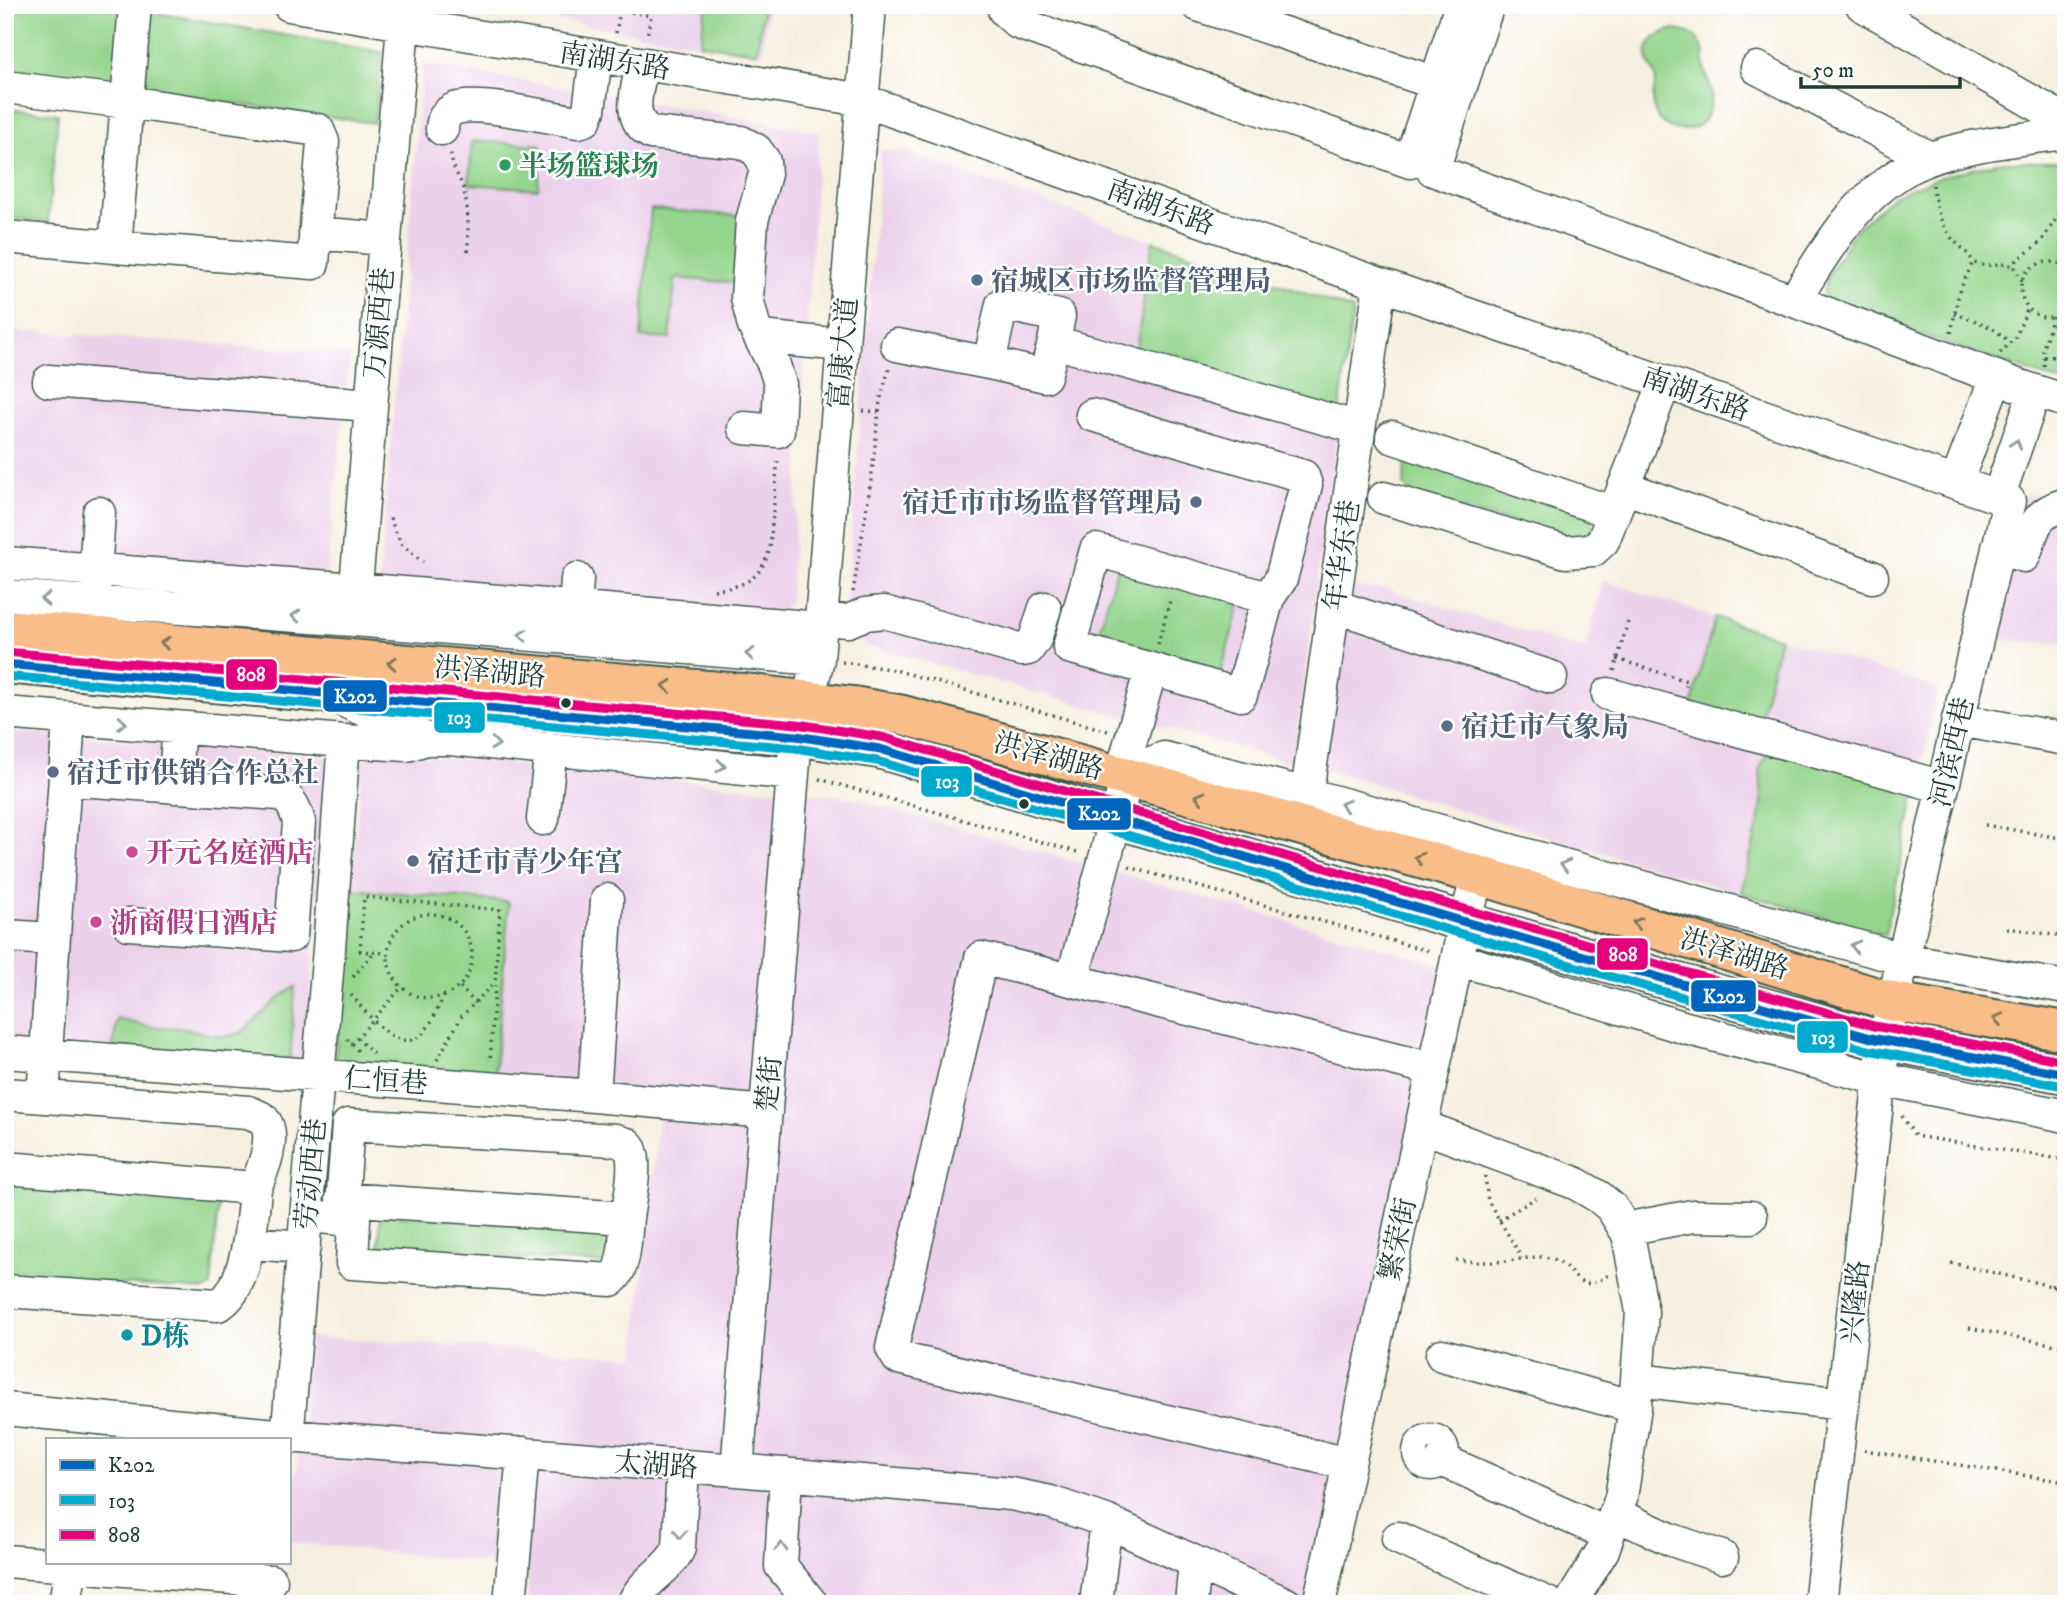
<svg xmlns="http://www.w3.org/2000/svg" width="2071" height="1609" viewBox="0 0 2071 1609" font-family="'IM FELL DW Pica','Noto Serif SC',serif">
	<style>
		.built { fill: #ecd1ea }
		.green { fill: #94d58d; stroke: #5a8960; stroke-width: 2 }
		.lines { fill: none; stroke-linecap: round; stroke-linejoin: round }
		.minor-casing { stroke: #3f584e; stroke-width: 35 }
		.major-casing { stroke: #3f584e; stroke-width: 42 }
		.path { stroke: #3f584e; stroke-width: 3.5; stroke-dasharray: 2 5; stroke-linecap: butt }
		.minor { stroke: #fff; stroke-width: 32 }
		.major { stroke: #f8bd89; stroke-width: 38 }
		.bus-1-casing { stroke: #fff; stroke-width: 14 }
		.bus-2-casing { stroke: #fff; stroke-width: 14 }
		.bus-3-casing { stroke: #fff; stroke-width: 14 }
		.bus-1 { stroke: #0065bd; stroke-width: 9 }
		.bus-2 { stroke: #00a9ce; stroke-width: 9 }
		.bus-3 { stroke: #e5007d; stroke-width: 9 }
		.oneway { stroke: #8f9e9a }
		.oneway2 { stroke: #81775a }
		.leisure-dot { fill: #2e9e5b; stroke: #fff; stroke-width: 2.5 }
		.service-dot { fill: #5c6f8a; stroke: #fff; stroke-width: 2.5 }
		.bus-dot { fill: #1f3d34; stroke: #fff; stroke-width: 2.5 }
		.hotel-dot { fill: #d1479c; stroke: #fff; stroke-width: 2.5 }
		.culture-dot { fill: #0f9aa8; stroke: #fff; stroke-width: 2.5 }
		.labels { text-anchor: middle; stroke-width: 5; stroke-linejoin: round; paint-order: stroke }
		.street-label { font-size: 28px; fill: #1f3d34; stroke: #fff }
		.leisure-label { font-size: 28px; font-weight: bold; fill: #27864d; stroke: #fff; text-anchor: start }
		.service-label { font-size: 28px; font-weight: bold; fill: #4e5e75; stroke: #fff; text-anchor: start }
		.hotel-label { font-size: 28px; font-weight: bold; fill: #b23c85; stroke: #fff; text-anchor: start }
		.culture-label { font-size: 28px; font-weight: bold; fill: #0d838f; stroke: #fff; text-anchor: start }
		.line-badge { stroke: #fff; stroke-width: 2.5 }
		.badge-label { font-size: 19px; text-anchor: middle; font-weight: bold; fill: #fff }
	</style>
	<rect width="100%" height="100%" fill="#fff"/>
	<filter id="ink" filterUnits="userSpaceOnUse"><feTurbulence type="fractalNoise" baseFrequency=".0143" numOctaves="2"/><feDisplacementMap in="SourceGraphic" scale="14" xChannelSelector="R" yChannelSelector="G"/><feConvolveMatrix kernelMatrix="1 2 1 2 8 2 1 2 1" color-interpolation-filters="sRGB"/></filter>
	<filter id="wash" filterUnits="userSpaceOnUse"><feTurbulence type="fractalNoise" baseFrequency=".00686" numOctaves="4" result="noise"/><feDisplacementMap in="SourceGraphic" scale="28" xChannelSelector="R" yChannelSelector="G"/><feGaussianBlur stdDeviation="1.57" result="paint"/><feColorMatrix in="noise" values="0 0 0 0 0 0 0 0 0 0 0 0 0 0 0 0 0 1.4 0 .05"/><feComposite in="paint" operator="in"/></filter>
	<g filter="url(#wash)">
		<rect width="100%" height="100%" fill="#f6f0e0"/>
		<path class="built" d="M 518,5 L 769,5 L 762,55 L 516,13 Z
			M 423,64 L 819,132 L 790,602 L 763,629 L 378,596 Z
			M 881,150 L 904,151 L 1153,241 L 1135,356 L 1339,413 L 1293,763 L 865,645 L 846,604 Z
			M 5,330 L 350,354 L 326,580 L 5,556 Z
			M 2026,492 L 2066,507 L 2066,644 L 1994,639 Z
			M 1603,581 L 1938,689 L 1885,935 L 1542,835 L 1322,768 L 1349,587 L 1386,589 L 1585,650 Z
			M 5,731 L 328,757 L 305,1062 L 5,1039 Z
			M 363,750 L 848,797 L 1447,966 L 1313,1604 L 527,1604 L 529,1567 L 289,1542 L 310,1337 L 635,1357 L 658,1124 L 661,1095 L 494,1082 L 509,902 L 351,889 Z"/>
		<path class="green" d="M 5,5 L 111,5 L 382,52 L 374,123 L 5,72 Z
			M 706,5 L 764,5 L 757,52 L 700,44 Z
			M 1670,30 C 1684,30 1699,34 1703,50 C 1705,57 1703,64 1705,71 C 1706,77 1709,81 1710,86 C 1715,102 1707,126 1689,129 C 1670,133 1653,121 1653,101 C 1653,94 1655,87 1656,80 C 1656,73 1653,71 1650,65 C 1640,46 1654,36 1670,30 Z
			M 5,109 L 58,114 L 48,222 L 5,217 Z
			M 472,141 L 541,145 L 538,189 L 469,184 Z
			M 2002,162 L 2066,162 L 2066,384 L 1822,300 L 1827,277 L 1857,228 L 1893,196 L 1942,176 Z
			M 651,209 L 743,216 L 738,283 L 675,278 L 670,339 L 641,337 Z
			M 1153,241 L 1353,310 L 1339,413 L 1135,356 Z
			M 1405,456 L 1591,517 L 1593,530 L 1583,542 L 1411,495 L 1404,485 Z
			M 1117,567 L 1241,601 L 1218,680 L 1095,646 Z
			M 1715,617 L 1780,638 L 1757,730 L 1690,711 Z
			M 1778,750 L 1916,790 L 1885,935 L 1741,893 L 1760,817 L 1762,802 L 1760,768 L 1767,756 Z
			M 351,889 L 509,902 L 494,1082 L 334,1070 Z
			M 295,987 L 290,1061 L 113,1047 L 117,1019 L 151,1027 L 184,1028 L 221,1037 L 241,1033 L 280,997 Z
			M 5,1180 L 211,1197 L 218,1205 L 211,1286 L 205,1290 L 5,1276 Z
			M 380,1214 L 608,1232 L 608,1264 L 379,1249 Z"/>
	</g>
	<g filter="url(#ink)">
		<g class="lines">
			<g class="minor-casing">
				<path id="minor" d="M 289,5 L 862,100 L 1380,284 L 2009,501 L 1884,1042 L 1820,1604
					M 1003,5 L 1004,10 L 1018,23 L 1410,162 L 1461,5
					M 1198,5 L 1436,83
					M 1488,5 L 1433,170 L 1794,301 L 2017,385 L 2066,401
					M 1862,5 L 2066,121
					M 642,64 C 638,89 625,118 651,133 L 741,142 L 756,150 L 764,161 L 765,174 L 752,221 L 747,298 L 754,326 L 774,365 L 780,384 L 778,431 L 744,428
					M 1757,68 L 1930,158
					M 5,87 L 127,102 L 318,130 L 323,142 L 313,263 L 115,247
					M 442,129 C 443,120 444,115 452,110 C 472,99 552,118 578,122 L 585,120 L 589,110 L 596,57
					M 315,233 L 385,239
					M 5,237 L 115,247 L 135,5
					M 1794,301 C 1825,251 1856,197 1909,168 C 1947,146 2021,139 2066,133
					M 760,337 L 843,345
					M 1054,342 L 1045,376 L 989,363 L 1002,304 L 1059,316 L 1054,342 L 1359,428
					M 897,345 L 989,363
					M 49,381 L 371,405
					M 1092,415 L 1303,476 L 1306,485 L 1281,579 L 1268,598
					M 1392,437 L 1614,513
					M 1956,483 L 1996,377
					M 1624,487 L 1872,577
					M 1384,498 L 1566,552 L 1593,550 L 1603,541 L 1665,382
					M 1998,498 L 2035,391
					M 1998,548 L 2024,556 C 2035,526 2033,514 2066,504
					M 5,563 L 356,589 L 820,628
					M 94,590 L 99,513
					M 5,596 L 354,620 L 818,659
					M 1334,606 L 1551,677
					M 354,610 L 403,25
					M 821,619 L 848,621 L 865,614 L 884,612 L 1022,650 L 1028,649 L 1035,639 L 1045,608
					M 574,627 L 577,579
					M 1608,694 L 1943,787
					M 342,700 L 426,739
					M 5,713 L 344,741 L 407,745 L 426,739 L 450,739 L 793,774
					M 1958,720 L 2066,739
					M 1121,775 L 1164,758 L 1307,794 L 1903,959 L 2066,987
					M 1121,775 L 1151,669 L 1069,647 L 1096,550 L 1268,598 L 1241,695 L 1151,669
					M 65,779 L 279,794 C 292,799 295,809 299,822 L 291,936 L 129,924
					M 174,787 L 179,728
					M 1304,813 L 1380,284
					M 543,819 L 551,749
					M 5,936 L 53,939
					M 1457,959 L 1686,1028 L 1880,1079 L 2066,1116
					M 1072,980 L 1127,777
					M 5,1052 L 594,1096 L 766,1112
					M 5,1094 L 248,1112 C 253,1114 259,1116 263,1119 C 278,1134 262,1172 255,1188
					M 43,1096 L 69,719
					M 594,1096 L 607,900
					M 1421,1126 L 1575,1183 L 1599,1197 L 1612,1208 L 1628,1234 L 1642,1312 L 1635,1407 L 1621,1498 L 1603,1550 L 1570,1604
					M 5,1168 L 255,1188 C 253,1217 247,1292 218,1305 L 5,1291
					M 306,1216 L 354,1220 L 352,1263 L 611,1280 C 626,1269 625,1236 627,1218 L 342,1199
					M 341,1219 L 348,1125 L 616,1140 C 617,1141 625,1144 627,1144 C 640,1155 629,1202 627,1218
					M 1625,1229 L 1693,1216 L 1751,1217
					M 250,1243 L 304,1247
					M 1442,1355 L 1635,1407
					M 1637,1380 L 1843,1404
					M 5,1409 L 287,1436 L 737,1470 L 1011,1494 L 1050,1502 L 1106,1521 L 1286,1604
					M 287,1439 L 329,949 L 344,741
					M1419 1452a12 12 0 1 1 24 0a12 12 0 1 1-24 0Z
					M 1442,1460 L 1608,1534
					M 1349,1464 L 898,1358 L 892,1348 L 981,958 L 1433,1069
					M 737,1470 L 796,736 L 808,700 L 818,659 L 870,5
					M 786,1474 L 781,1566 L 812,1604
					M 1615,1514 L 1672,1540 L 1722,1557
					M 1398,1538 L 1549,1604
					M 5,1561 L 271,1581
					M 65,1604 L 71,1566
					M 510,1604 L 523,1453
					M 633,1604 C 644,1578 669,1571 679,1548 L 683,1466
					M 1096,1604 L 1106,1521
					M 1191,1604 L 1195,1562
					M 1319,1604 L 1465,922 L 1478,875"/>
			</g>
			<g class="major-casing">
				<path id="major" d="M 5,629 L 754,694 L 853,706 L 903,715 L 1478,875 L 1893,1002 L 2066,1031
					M 5,664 L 796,736 L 880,749 L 1465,922 L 1871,1038 L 2066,1074"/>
			</g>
			<path class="path" d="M 616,33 L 620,10 L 651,16 L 647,37
				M 451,154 C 451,167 461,179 464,191 C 469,211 468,233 468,254
				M 1933,185 C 1935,204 1939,221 1951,237 C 1958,246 1968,251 1973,262 C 1988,270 2001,260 2015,267
				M 2066,267 C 2057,262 2049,260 2039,264 C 2002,277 2027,335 2066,312
				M 2022,281 L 2015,267 L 2017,260 L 2041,242 L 2066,204
				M 1954,314 C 1976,320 1993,326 2009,342
				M 1951,333 L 1959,292 L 1973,262
				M 2000,353 L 2015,338 L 2028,308
				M 2044,357 L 2066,356
				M 2044,366 L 2043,348 L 2053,317
				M 863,411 L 878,412
				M 390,518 L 401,544 L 423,562
				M 714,590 C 746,586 760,580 770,548 L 778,457
				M 853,592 L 871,481 L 880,401 L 889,368
				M 1158,644 L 1171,597
				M 1617,659 L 1687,681 L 1685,690
				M 842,662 L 895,670 L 1108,731
				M 1614,671 L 1629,618
				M 819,779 L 1081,853
				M 1985,825 L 2066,839
				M 1129,867 L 1432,952
				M388 956a42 42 0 1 1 84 0a42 42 0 1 1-84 0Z
				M 2007,928 L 2066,937
				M 359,951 L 387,953
				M 360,951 L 364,897 L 500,910 L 490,1062
				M 353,977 L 374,952
				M 460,987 L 475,1003
				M 351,995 C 366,1011 397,1056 421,1035 C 432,1025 437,1009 444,996
				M 357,1038 L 373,1054
				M 347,1039 L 358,1051
				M 352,1044 L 401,988
				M 437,1060 L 462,1016 L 495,982
				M 1902,1116 L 1915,1136 L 2066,1160
				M 1485,1176 L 1488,1201 L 1522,1258
				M 1499,1220 L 1536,1198
				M 1456,1260 C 1472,1262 1489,1263 1506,1261 C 1520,1260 1535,1255 1550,1258 C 1577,1265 1574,1300 1610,1274
				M 1951,1263 L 2051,1286 L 2066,1292
				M 2051,1286 L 2066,1282
				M 1969,1328 L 2066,1347
				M 1864,1450 L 2066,1482"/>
			<use href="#minor" class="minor"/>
			<use href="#major" class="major"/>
			<g class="bus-1-casing">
				<path id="bus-1" d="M 5,664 L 796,736 L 880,749 L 1465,922 L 1871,1038 L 2066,1074"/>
			</g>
			<g class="bus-2-casing">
				<path id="bus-2" d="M 5,676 L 795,748 L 877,761 L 1462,934 L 1868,1050 L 2064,1086"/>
			</g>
			<g class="bus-3-casing">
				<path id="bus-3" d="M 6,652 L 797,724 L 882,737 L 1468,910 L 1874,1026 L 2066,1061"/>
			</g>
			<use href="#bus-1" class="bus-1"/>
			<use href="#bus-2" class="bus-2"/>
			<use href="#bus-3" class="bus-3"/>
		</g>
		<defs><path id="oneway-chevron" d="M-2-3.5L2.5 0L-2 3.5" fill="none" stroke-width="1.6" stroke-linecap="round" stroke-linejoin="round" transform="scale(1.75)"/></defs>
		<g class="oneway">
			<use href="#oneway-chevron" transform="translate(2016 444) rotate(-71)"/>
			<use href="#oneway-chevron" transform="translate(45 599) rotate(-176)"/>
			<use href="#oneway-chevron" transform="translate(296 616) rotate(-176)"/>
			<use href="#oneway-chevron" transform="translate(523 635) rotate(-175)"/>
			<use href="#oneway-chevron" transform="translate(750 654) rotate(-175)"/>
			<use href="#oneway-chevron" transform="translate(122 723) rotate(5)"/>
			<use href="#oneway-chevron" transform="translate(495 744) rotate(6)"/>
			<use href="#oneway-chevron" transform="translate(721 766) rotate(6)"/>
			<use href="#oneway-chevron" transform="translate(1345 805) rotate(-165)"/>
			<use href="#oneway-chevron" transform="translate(1565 865) rotate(-165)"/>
			<use href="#oneway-chevron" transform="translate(1855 946) rotate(-165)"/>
			<use href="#oneway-chevron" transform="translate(680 1534) rotate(93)"/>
			<use href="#oneway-chevron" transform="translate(781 1547) rotate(-87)"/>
		</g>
		<g class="oneway2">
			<use href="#oneway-chevron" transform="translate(165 643) rotate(-175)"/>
			<use href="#oneway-chevron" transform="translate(392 663) rotate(-175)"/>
			<use href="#oneway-chevron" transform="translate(667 686) rotate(-175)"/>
			<use href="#oneway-chevron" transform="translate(1200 797) rotate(-165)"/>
			<use href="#oneway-chevron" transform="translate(1419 858) rotate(-164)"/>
			<use href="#oneway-chevron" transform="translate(1637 923) rotate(-163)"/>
			<use href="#oneway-chevron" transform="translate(1998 1019) rotate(-170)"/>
		</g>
	</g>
	<circle class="leisure-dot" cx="505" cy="165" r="7"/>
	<g class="service-dot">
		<circle cx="977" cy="280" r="7"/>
		<circle cx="1196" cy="502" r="7"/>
		<circle cx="1447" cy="726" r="7"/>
		<circle cx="53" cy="772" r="7"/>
		<circle cx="413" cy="861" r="7"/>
	</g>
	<g class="bus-dot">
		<circle cx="566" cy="703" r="6"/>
		<circle cx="1024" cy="804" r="6"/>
	</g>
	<g class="hotel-dot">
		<circle cx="132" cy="852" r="7"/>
		<circle cx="96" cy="922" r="7"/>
	</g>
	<circle class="culture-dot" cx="127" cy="1335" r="7"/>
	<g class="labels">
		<g class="street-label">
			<text transform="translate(615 60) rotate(9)" y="10">南湖东路</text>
			<text transform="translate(1161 206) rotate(20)" y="10">南湖东路</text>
			<text transform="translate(378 323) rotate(-85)" y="10">万源西巷</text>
			<text transform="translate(842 353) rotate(-85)" y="10">富康大道</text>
			<text transform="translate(1696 393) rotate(19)" y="10">南湖东路</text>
			<text transform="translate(1341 555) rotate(-82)" y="10">年华东巷</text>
			<text transform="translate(490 671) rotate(5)" y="10">洪泽湖路</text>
			<text transform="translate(1951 752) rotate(-77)" y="10">河滨西巷</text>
			<text transform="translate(1049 755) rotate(15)" y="10">洪泽湖路</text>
			<text transform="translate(1735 953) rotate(17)" y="10">洪泽湖路</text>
			<text transform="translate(386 1080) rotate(4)" y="10">仁恒巷</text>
			<text transform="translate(768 1084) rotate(-85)" y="10">楚街</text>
			<text transform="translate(310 1174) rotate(-85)" y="10">劳动西巷</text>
			<text transform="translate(1397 1239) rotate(-78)" y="10">繁荣街</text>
			<text transform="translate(1854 1302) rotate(-84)" y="10">兴隆路</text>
			<text transform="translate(656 1464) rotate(4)" y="10">太湖路</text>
		</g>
		<g class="leisure-label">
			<text x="519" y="175">半场篮球场</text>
		</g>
		<g class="service-label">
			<text x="991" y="290">宿城区市场监督管理局</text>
			<text x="1182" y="512" text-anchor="end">宿迁市市场监督管理局</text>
			<text x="1461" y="736">宿迁市气象局</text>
			<text x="67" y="782">宿迁市供销合作总社</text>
			<text x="427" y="871">宿迁市青少年宫</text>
		</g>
		<g class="hotel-label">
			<text x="146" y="862">开元名庭酒店</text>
			<text x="110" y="932">浙商假日酒店</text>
		</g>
		<g class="culture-label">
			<text x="141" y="1345">D栋</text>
		</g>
	</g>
	<g class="line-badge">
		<rect x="225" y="658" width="53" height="33" rx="7" fill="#e5007d"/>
		<rect x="322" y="679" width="66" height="34" rx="7" fill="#0065bd"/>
		<rect x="433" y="701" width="53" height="33" rx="7" fill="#00a9ce"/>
		<rect x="920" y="765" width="53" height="33" rx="7" fill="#00a9ce"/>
		<rect x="1066" y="797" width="66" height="34" rx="7" fill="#0065bd"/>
		<rect x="1596" y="937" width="53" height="34" rx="7" fill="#e5007d"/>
		<rect x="1690" y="979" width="67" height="34" rx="7" fill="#0065bd"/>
		<rect x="1796" y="1020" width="53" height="34" rx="7" fill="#00a9ce"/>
	</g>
	<g class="badge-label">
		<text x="251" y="681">808</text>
		<text x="355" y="703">K202</text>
		<text x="459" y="724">103</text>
		<text x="947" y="788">103</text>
		<text x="1099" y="820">K202</text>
		<text x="1623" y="961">808</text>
		<text x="1724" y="1003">K202</text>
		<text x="1823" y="1044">103</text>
	</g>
	<rect width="2071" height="1609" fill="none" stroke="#fff" stroke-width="28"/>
	<rect x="46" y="1438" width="245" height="126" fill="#ffffff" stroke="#a5b1ae" stroke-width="2"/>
	<rect x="60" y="1460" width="35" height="10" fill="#0065bd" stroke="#a5b1ae" stroke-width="2"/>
	<text x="108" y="1472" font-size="21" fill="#1f3d34">K202</text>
	<rect x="60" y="1495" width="35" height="10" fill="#00a9ce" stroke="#a5b1ae" stroke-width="2"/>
	<text x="108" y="1508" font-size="21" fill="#1f3d34">103</text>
	<rect x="60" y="1530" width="35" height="10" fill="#e5007d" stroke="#a5b1ae" stroke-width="2"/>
	<text x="108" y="1542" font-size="21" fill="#1f3d34">808</text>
	<path d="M1801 77v10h159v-10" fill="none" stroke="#1f3d34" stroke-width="3.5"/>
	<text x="1812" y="77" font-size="21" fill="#1f3d34" stroke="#ffffff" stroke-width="5" paint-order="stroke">50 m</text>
</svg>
